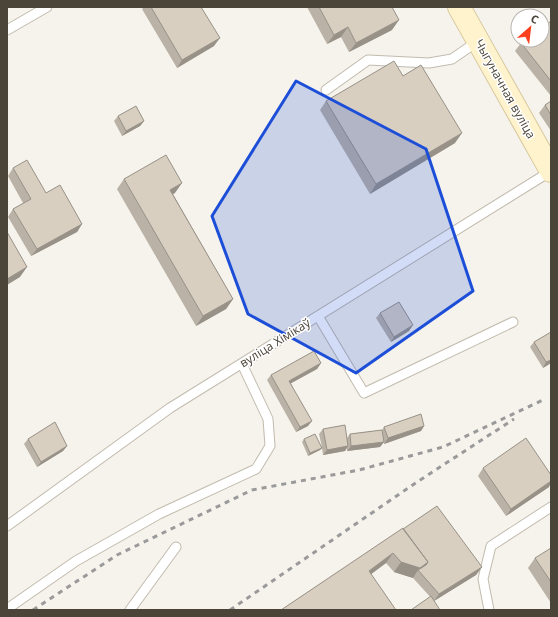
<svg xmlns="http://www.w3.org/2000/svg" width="558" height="617" viewBox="0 0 558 617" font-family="'Open Sans',sans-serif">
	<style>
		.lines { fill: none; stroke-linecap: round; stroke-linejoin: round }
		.lane-casing { stroke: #c2bbae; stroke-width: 11 }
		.secondary-casing { stroke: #d6c79b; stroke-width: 24 }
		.lane { stroke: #fff; stroke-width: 9 }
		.secondary { stroke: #fff3cd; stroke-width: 22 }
		.rail { stroke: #9a9a9a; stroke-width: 3; stroke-dasharray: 5 5; stroke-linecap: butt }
		.wall { fill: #bab2a6 }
		.shaded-wall { fill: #979187 }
		.building { fill: #d8cfc1; stroke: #979187 }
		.marked { fill: #1d4ed8; fill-opacity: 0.2; stroke: #1d4ed8; stroke-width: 3; stroke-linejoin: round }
		.labels { text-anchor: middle; stroke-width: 3; stroke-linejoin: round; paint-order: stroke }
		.street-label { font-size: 12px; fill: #4b4439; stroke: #fff }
	</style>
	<rect width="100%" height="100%" fill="#f6f3ec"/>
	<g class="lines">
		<g class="lane-casing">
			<path id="lane" d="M 7,30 L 47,7
				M 326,90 L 368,60 L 429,63 L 452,59 L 478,41
				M 318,316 L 364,393 L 513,322
				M 7,526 L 170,408 L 551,171
				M 7,609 L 76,561 L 159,514 L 256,469 L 270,446 L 268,419 L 242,364
				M 130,610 L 176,547
				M 489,610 L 483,579 L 491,546 L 551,507"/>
		</g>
		<g class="secondary-casing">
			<path id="secondary" d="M 459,7 L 551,171"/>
		</g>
		<use href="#lane" class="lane"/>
		<use href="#secondary" class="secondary"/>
		<path class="rail" d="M 33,610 L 117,555 L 252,490 L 359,470 L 443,447 L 545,399
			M 230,610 L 417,482 L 514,419"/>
	</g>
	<path class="wall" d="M 144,7 L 201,7 L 214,46 L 177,68 L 142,9 Z
		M 307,7 L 392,7 L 392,30 L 349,52 L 341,37 L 327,44 Z
		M 551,21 L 551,96 L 515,51 L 521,43 Z
		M 326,101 L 455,143 L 370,194 L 320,110 Z
		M 551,101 L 551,131 L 539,113 L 545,105 Z
		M 118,116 L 144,121 L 140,126 L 122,136 L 114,121 Z
		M 13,168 L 46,193 L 82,224 L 77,232 L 31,256 L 8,217 L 13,209 L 23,203 L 8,176 Z
		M 124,179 L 175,193 L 173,194 L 233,299 L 226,309 L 196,326 L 117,189 Z
		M 380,313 L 409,331 L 391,342 L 376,318 Z
		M 534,342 L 551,363 L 543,368 L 530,347 Z
		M 321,363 L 317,369 L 291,383 L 308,426 L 296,432 L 267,380 L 271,375 Z
		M 424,426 L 421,431 L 384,444 L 384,442 L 380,447 L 347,451 L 347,448 L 345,451 L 323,455 L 322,448 L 320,450 L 308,456 L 302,442 L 304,439 L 322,447 L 319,434 L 323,429 L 347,438 L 350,434 L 382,430 L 384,427 Z
		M 28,439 L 67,446 L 63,451 L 37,467 L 24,444 Z
		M 483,468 L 549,487 L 506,516 L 478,476 Z
		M 403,529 L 482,567 L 476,575 L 434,601 L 413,578 L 394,572 L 386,563 L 371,574 L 281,610 Z
		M 551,548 L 551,603 L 528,568 L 535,558 Z"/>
	<path class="shaded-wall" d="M 399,20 L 392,30 L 349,52 L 356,43 Z
		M 348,27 L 341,37 L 327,44 L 334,35 Z
		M 220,38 L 214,46 L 177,68 L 182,60 Z
		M 144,121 L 140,126 L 122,136 L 126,131 Z
		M 462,133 L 455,143 L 370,194 L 376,184 Z
		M 182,183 L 175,193 L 164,199 L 170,190 Z
		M 82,224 L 77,232 L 31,256 L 37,249 Z
		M 27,267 L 20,277 L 7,285 L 7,279 Z
		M 233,299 L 226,309 L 196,326 L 203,316 Z
		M 413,325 L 409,331 L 391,342 L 394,337 Z
		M 551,360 L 551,363 L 543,368 L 546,362 Z
		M 321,363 L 317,369 L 286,386 L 289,381 Z
		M 312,421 L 308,426 L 296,432 L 300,427 Z
		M 424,426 L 421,431 L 384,444 L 388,438 Z
		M 384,442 L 380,447 L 347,451 L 351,446 Z
		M 67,446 L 63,451 L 37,467 L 41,462 Z
		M 348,446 L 345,451 L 323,455 L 327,450 Z
		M 322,448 L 320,450 L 308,456 L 310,453 Z
		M 551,481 L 551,483 L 549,487 L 506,516 L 511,509 Z
		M 393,553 L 386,563 L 362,581 L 369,571 Z
		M 401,562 L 428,562 L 421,572 L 418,570 L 413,578 L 394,572 Z
		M 482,567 L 476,575 L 434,601 L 439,594 Z"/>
	<path class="building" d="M 151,7 L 201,7 L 220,38 L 182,60 Z
		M 319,7 L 392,7 L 399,20 L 356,43 L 348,27 L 334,35 Z
		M 551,21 L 551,81 L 521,43 L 525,40 L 542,40 L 542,28 Z
		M 394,61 L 403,76 L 421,65 L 462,133 L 376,184 L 326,101 Z
		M 551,101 L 551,115 L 545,105 Z
		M 136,106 L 144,121 L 126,131 L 118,116 Z
		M 166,155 L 182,183 L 170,190 L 233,299 L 203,316 L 124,179 Z
		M 27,160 L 46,193 L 60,185 L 82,224 L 37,249 L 13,209 L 31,199 L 13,168 Z
		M 7,232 L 27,267 L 7,279 Z
		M 399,302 L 413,325 L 394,337 L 380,313 Z
		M 551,332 L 551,360 L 546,362 L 534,342 Z
		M 314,351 L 321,363 L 289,381 L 312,421 L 300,427 L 271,375 Z
		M 421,414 L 424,426 L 388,438 L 384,427 Z
		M 55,422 L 67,446 L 41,462 L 28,439 Z
		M 345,425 L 348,446 L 327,450 L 323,429 Z
		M 382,430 L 384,442 L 351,446 L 350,434 Z
		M 315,434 L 322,448 L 310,453 L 304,439 Z
		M 526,438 L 551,475 L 551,481 L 511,509 L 483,468 Z
		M 437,506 L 482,567 L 439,594 L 418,570 L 426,565 L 428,562 L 403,529 Z
		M 403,528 L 428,562 L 420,568 L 401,562 L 393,553 L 369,571 L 396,610 L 281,610 Z
		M 551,548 L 551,582 L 535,558 Z
		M 431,596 L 440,610 L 411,610 Z"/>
	<path class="marked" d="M 296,81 L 426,149 L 473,291 L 356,373 L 248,314 L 212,216 Z"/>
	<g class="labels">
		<g class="street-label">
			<text transform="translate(505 89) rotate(61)" y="4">Чыгуначная вуліца</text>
			<text transform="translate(275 343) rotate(-32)" y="4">вуліца Хімікаў</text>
		</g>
	</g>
	<rect width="558" height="617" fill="none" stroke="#4b4439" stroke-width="16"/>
	<g transform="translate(530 28) rotate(28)"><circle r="19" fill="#ffffff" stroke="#b7b4b0"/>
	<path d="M0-3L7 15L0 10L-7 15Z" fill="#fc3f1d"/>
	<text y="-6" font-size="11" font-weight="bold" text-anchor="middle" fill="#4b4439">С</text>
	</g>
</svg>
